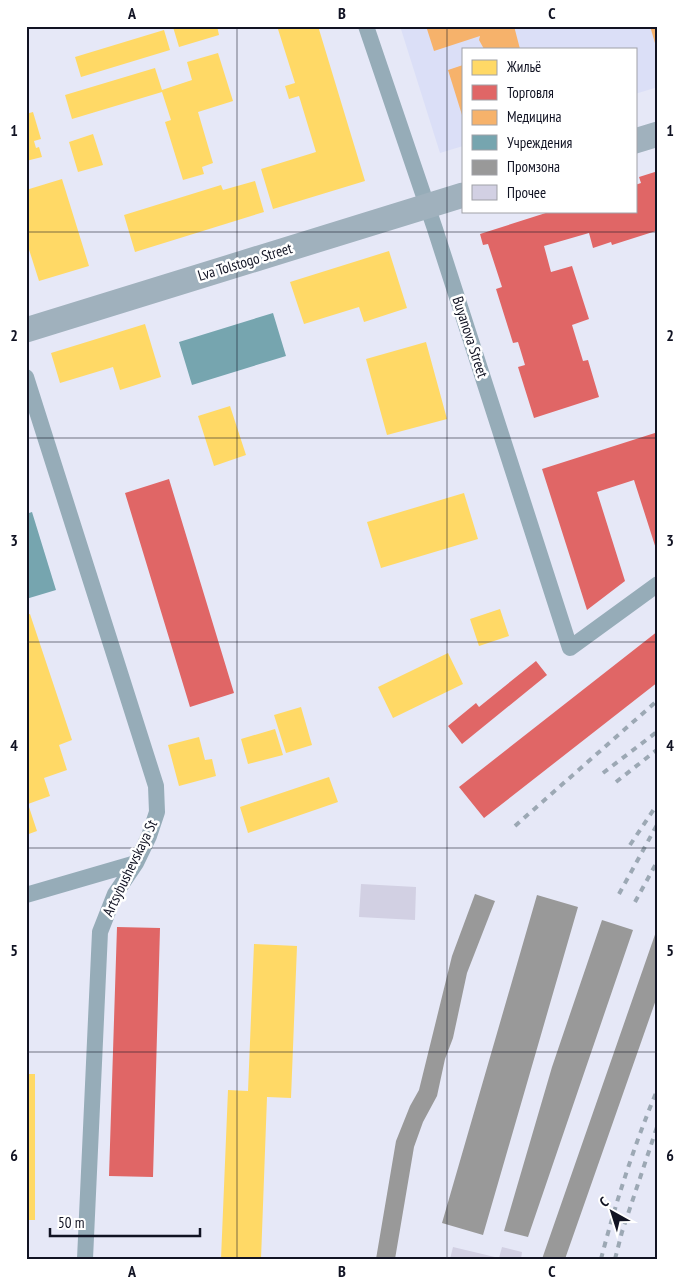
<svg xmlns="http://www.w3.org/2000/svg" width="684" height="1285" viewBox="0 0 684 1285" font-family="'PT Sans Narrow',sans-serif">
	<style>
		.built { fill: #dbdff7 }
		.homes { fill: #ffd966 }
		.shops { fill: #e06666 }
		.health { fill: #f6b26b }
		.public { fill: #76a5af }
		.industry { fill: #999 }
		.building { fill: #d2d0e3 }
		.lines { fill: none; stroke-linecap: round; stroke-linejoin: round }
		.street { stroke: #96acb8; stroke-width: 16 }
		.primary { stroke: #a0b1bd; stroke-width: 25 }
		.rail { stroke: #9ca8b4; stroke-width: 4; stroke-dasharray: 6 6; stroke-linecap: butt }
		.grid { fill: none; stroke: #111323; stroke-width: 1; stroke-opacity: 0.55 }
		.labels { text-anchor: middle; stroke-width: 5; stroke-linejoin: round; paint-order: stroke }
		.street-label { font-size: 15px; fill: #111323; stroke: #fff }
		.neatline { fill: none; stroke: #111323; stroke-width: 2 }
		.grid-label { font-size: 16px; text-anchor: middle; font-weight: bold; fill: #111323 }
	</style>
	<rect width="100%" height="100%" fill="#e6e8f7"/>
	<path class="built" d="M 400,26 L 658,26 L 658,87 L 635,94 L 635,49 L 463,49 L 463,146 L 440,153 Z"/>
	<path class="homes" d="M 177,26 L 217,26 L 219,35 L 179,47 L 173,27 Z
		M 277,26 L 318,26 L 365,181 L 273,209 L 261,169 L 316,152 L 299,96 L 289,99 L 285,86 L 295,83 Z
		M 164,30 L 170,50 L 81,77 L 75,57 Z
		M 218,53 L 233,101 L 198,112 L 213,163 L 202,167 L 204,174 L 183,180 L 165,122 L 171,120 L 162,92 L 72,119 L 65,95 L 155,68 L 162,90 L 192,80 L 187,62 Z
		M 33,112 L 41,139 L 34,141 L 36,148 L 39,147 L 42,157 L 26,161 L 26,114 Z
		M 93,134 L 103,165 L 78,172 L 69,142 Z
		M 62,179 L 89,266 L 39,281 L 26,240 L 26,190 Z
		M 255,181 L 264,212 L 135,252 L 124,215 L 221,185 L 223,190 Z
		M 389,251 L 407,308 L 364,322 L 359,307 L 304,324 L 290,282 Z
		M 145,324 L 161,377 L 120,390 L 113,367 L 60,383 L 51,353 Z
		M 426,342 L 447,419 L 387,435 L 366,359 Z
		M 230,406 L 246,455 L 214,466 L 198,416 Z
		M 464,493 L 478,539 L 381,568 L 367,522 Z
		M 500,609 L 509,636 L 479,646 L 470,619 Z
		M 30,614 L 72,740 L 59,745 L 67,770 L 44,778 L 50,796 L 28,804 L 37,831 L 26,835 L 26,615 Z
		M 448,653 L 463,684 L 393,718 L 378,687 Z
		M 301,707 L 312,745 L 286,753 L 274,715 Z
		M 275,729 L 283,755 L 248,764 L 241,739 Z
		M 199,737 L 205,760 L 212,759 L 216,776 L 179,786 L 168,745 Z
		M 329,777 L 338,802 L 248,833 L 240,807 Z
		M 254,944 L 297,946 L 291,1098 L 267,1097 L 261,1259 L 221,1259 L 228,1090 L 248,1091 Z
		M 26,1074 L 35,1074 L 35,1220 L 26,1220 Z"/>
	<path class="shops" d="M 658,171 L 658,235 L 656,231 L 612,245 L 611,242 L 593,248 L 589,233 L 544,246 L 551,272 L 572,266 L 589,319 L 572,325 L 583,361 L 588,360 L 599,397 L 534,418 L 518,367 L 525,365 L 518,342 L 513,343 L 496,289 L 502,287 L 488,244 L 483,245 L 480,234 L 552,211 L 635,211 L 635,185 L 641,183 L 639,177 Z
		M 658,432 L 658,555 L 634,480 L 597,492 L 625,581 L 587,610 L 542,469 Z
		M 169,479 L 234,693 L 190,707 L 125,493 Z
		M 658,631 L 658,682 L 484,818 L 459,787 Z
		M 536,661 L 547,675 L 462,744 L 448,726 L 476,703 L 479,707 Z
		M 117,927 L 160,928 L 153,1177 L 109,1176 Z"/>
	<path class="health" d="M 426,26 L 514,26 L 520,49 L 484,49 L 479,40 L 480,36 L 434,51 Z
		M 650,26 L 658,26 L 658,50 L 657,50 Z
		M 463,65 L 463,115 L 462,115 L 448,70 Z"/>
	<path class="public" d="M 273,313 L 286,356 L 192,385 L 179,342 Z
		M 32,512 L 56,590 L 26,599 L 26,514 Z"/>
	<path class="industry" d="M 475,894 L 495,901 L 467,973 L 453,1038 L 445,1059 L 437,1096 L 423,1122 L 414,1147 L 395,1259 L 376,1259 L 396,1141 L 410,1106 L 419,1090 L 452,956 Z
		M 537,895 L 578,907 L 483,1235 L 442,1223 Z
		M 602,920 L 633,930 L 528,1237 L 504,1231 L 552,1067 Z
		M 658,926 L 658,994 L 565,1259 L 542,1259 Z"/>
	<path class="building" d="M 361,884 L 416,887 L 415,920 L 359,917 Z
		M 453,1247 L 499,1258 L 502,1247 L 522,1252 L 521,1259 L 450,1259 Z"/>
	<g class="lines">
		<path class="street" d="M 366,26 L 435,229 L 570,648 L 658,584
			M 26,377 L 156,786 L 157,812 L 149,836 L 136,863 L 115,894 L 100,932 L 85,1259
			M 26,895 L 136,863"/>
		<path class="primary" d="M 635,141 L 658,134
			M 26,330 L 463,195"/>
		<path class="rail" d="M 603,773 L 658,731
			M 616,782 L 658,749
			M 515,826 L 658,700
			M 630,845 L 658,803
			M 619,894 L 658,823
			M 635,902 L 658,860
			M 601,1259 C 616,1201 635,1143 658,1088
			M 615,1259 L 622,1232 L 658,1124"/>
	</g>
	<path class="grid" d="M 237,26 L 237,1259M 447,26 L 447,1259M 26,232 L 658,232M 26,438 L 658,438M 26,642 L 658,642M 26,848 L 658,848M 26,1052 L 658,1052"/>
	<g class="labels">
		<g class="street-label">
			<text transform="translate(245 262) rotate(-17)" y="5">Lva Tolstogo Street</text>
			<text transform="translate(470 337) rotate(72)" y="5">Buyanova Street</text>
			<text transform="translate(130 868) rotate(-64)" y="5">Artsybushevskaya St</text>
		</g>
	</g>
	<rect width="684" height="1285" fill="none" stroke="#ffffff" stroke-width="55"/>
	<rect x="462" y="48" width="175" height="165" fill="#ffffff" stroke="#a0a1a7"/>
	<rect x="472" y="60" width="25" height="15" fill="#ffd966" stroke="#a0a1a7"/>
	<text x="507" y="72" font-size="15" fill="#111323">Жильё</text>
	<rect x="472" y="85" width="25" height="15" fill="#e06666" stroke="#a0a1a7"/>
	<text x="507" y="98" font-size="15" fill="#111323">Торговля</text>
	<rect x="472" y="110" width="25" height="15" fill="#f6b26b" stroke="#a0a1a7"/>
	<text x="507" y="122" font-size="15" fill="#111323">Медицина</text>
	<rect x="472" y="135" width="25" height="15" fill="#76a5af" stroke="#a0a1a7"/>
	<text x="507" y="148" font-size="15" fill="#111323">Учреждения</text>
	<rect x="472" y="160" width="25" height="15" fill="#999999" stroke="#a0a1a7"/>
	<text x="507" y="172" font-size="15" fill="#111323">Промзона</text>
	<rect x="472" y="185" width="25" height="15" fill="#d2d0e3" stroke="#a0a1a7"/>
	<text x="507" y="198" font-size="15" fill="#111323">Прочее</text>
	<g transform="translate(612 1212) rotate(321)" stroke="#ffffff" stroke-width="4" paint-order="stroke">
	<path d="M0-4L9 19L0 12L-9 19Z" fill="#111323"/>
	<text y="-8" font-size="14" font-weight="bold" text-anchor="middle" fill="#111323">С</text>
	</g>
	<path d="M50 1228v8h150v-8" fill="none" stroke="#111323" stroke-width="2.5"/>
	<text x="58" y="1228" font-size="15" fill="#111323" stroke="#ffffff" stroke-width="4" paint-order="stroke">50 m</text>
	<rect x="28" y="28" width="628" height="1230" class="neatline"/>
	<g class="grid-label">
		<text x="132" y="19">A</text>
		<text x="342" y="19">B</text>
		<text x="552" y="19">C</text>
		<text x="14" y="136">1</text>
		<text x="670" y="136">1</text>
		<text x="14" y="341">2</text>
		<text x="670" y="341">2</text>
		<text x="14" y="546">3</text>
		<text x="670" y="546">3</text>
		<text x="14" y="751">4</text>
		<text x="670" y="751">4</text>
		<text x="14" y="956">5</text>
		<text x="670" y="956">5</text>
		<text x="14" y="1161">6</text>
		<text x="670" y="1161">6</text>
		<text x="132" y="1277">A</text>
		<text x="342" y="1277">B</text>
		<text x="552" y="1277">C</text>
	</g>
</svg>
